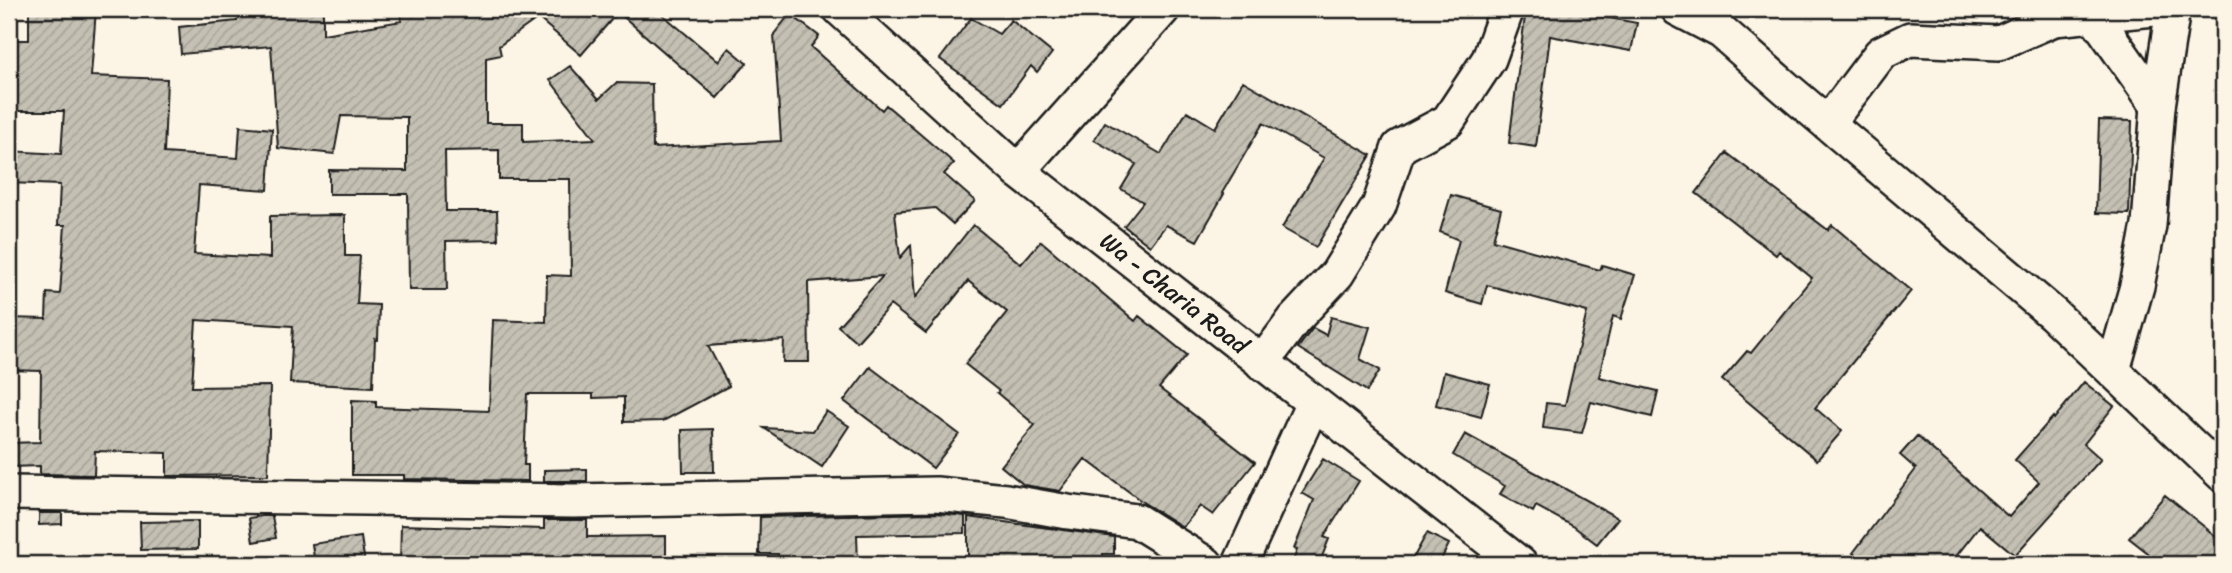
<svg xmlns="http://www.w3.org/2000/svg" width="2232" height="573" viewBox="0 0 2232 573" font-family="Sriracha,sans-serif">
	<style>
		.building { fill: url(#building-hatch); stroke: #1c1c1c; stroke-width: 2 }
		.lines { fill: none; stroke-linecap: round; stroke-linejoin: round }
		.minor-casing { stroke: #1c1c1c; stroke-width: 38 }
		.minor { stroke: #fcf5e5; stroke-width: 33 }
		.labels { text-anchor: middle; stroke-width: 5; stroke-linejoin: round; paint-order: stroke }
		.street-label { font-size: 24px; fill: #1c1c1c; stroke: #fcf5e5 }
	</style>
	<defs>
		<pattern id="building-hatch" width="6" height="6" patternUnits="userSpaceOnUse" patternTransform="scale(1.75)"><rect width="6" height="6" fill="#c4c0b3"/><path d="M-1 1l2-2M0 6l6-6M5 7l2-2" fill="none" stroke="#a8a499"/></pattern>
	</defs>
	<rect width="100%" height="100%" fill="#fcf5e5"/>
	<filter id="ink" filterUnits="userSpaceOnUse"><feTurbulence type="fractalNoise" baseFrequency=".0143" numOctaves="2"/><feDisplacementMap in="SourceGraphic" scale="14" xChannelSelector="R" yChannelSelector="G"/><feConvolveMatrix kernelMatrix="1 2 1 2 8 2 1 2 1" color-interpolation-filters="sRGB"/></filter>
	<g filter="url(#ink)">
		<path class="building" d="M 29,9 L 96,9 L 91,76 L 167,79 L 164,153 L 238,158 L 240,126 L 272,129 L 268,190 L 199,185 L 194,254 L 270,258 L 270,216 L 345,215 L 345,256 L 360,256 L 357,304 L 379,305 L 378,340 L 375,339 L 373,387 L 290,383 L 293,326 L 196,320 L 192,387 L 270,386 L 268,475 L 167,476 L 167,453 L 95,451 L 94,475 L 40,474 L 40,466 L 9,467 L 9,443 L 40,442 L 41,371 L 9,370 L 9,318 L 46,319 L 47,293 L 60,294 L 65,225 L 58,225 L 60,185 L 9,183 L 9,151 L 61,154 L 64,111 L 9,111 L 9,40 L 29,40 Z
			M 237,9 L 323,9 L 323,34 L 402,21 L 400,13 L 423,9 L 656,9 L 718,61 L 729,48 L 747,63 L 717,98 L 618,12 L 581,55 L 538,18 L 499,46 L 501,55 L 486,58 L 486,123 L 523,123 L 523,142 L 595,139 L 550,80 L 570,66 L 599,99 L 616,83 L 652,84 L 653,148 L 781,141 L 774,34 L 790,14 L 819,36 L 811,47 L 882,110 L 886,105 L 954,163 L 944,174 L 975,201 L 953,224 L 935,208 L 895,212 L 900,258 L 911,245 L 915,298 L 973,225 L 1021,264 L 1041,241 L 1135,321 L 1139,316 L 1187,355 L 1159,388 L 1255,462 L 1213,515 L 1200,506 L 1183,527 L 1144,503 L 1085,459 L 1060,491 L 1024,485 L 1001,466 L 1035,425 L 997,393 L 999,391 L 965,364 L 1007,312 L 968,281 L 926,333 L 890,305 L 857,342 L 838,326 L 883,276 L 808,282 L 809,362 L 783,362 L 784,340 L 708,346 L 729,386 L 663,421 L 624,422 L 624,397 L 593,398 L 593,394 L 527,394 L 524,465 L 528,465 L 528,481 L 404,479 L 404,475 L 352,475 L 352,400 L 376,401 L 376,407 L 489,411 L 493,320 L 546,322 L 547,275 L 571,276 L 570,179 L 499,179 L 499,150 L 445,151 L 446,211 L 497,211 L 498,240 L 446,241 L 447,290 L 409,290 L 408,194 L 329,194 L 329,170 L 407,171 L 407,117 L 341,116 L 334,154 L 278,148 L 271,46 L 181,54 L 179,27 L 237,21 Z
			M 1526,9 L 1561,9 L 1637,23 L 1631,51 L 1550,36 L 1536,147 L 1509,143 Z
			M 971,18 L 999,34 L 1011,20 L 1052,53 L 1037,72 L 1031,66 L 1003,104 L 940,59 Z
			M 1243,81 L 1371,155 L 1316,247 L 1282,228 L 1324,158 L 1263,123 L 1222,193 L 1224,194 L 1197,241 L 1166,225 L 1150,246 L 1124,226 L 1143,202 L 1121,189 L 1136,164 L 1094,140 L 1105,122 L 1161,154 L 1187,111 L 1215,128 Z
			M 2099,120 L 2132,121 L 2129,214 L 2096,213 Z
			M 1727,153 L 1828,230 L 1832,225 L 1911,291 L 1815,408 L 1842,431 L 1817,460 L 1722,380 L 1747,351 L 1751,353 L 1812,278 L 1779,251 L 1776,255 L 1696,193 Z
			M 1451,195 L 1501,209 L 1493,240 L 1600,270 L 1602,265 L 1635,275 L 1621,319 L 1613,316 L 1599,377 L 1658,391 L 1652,417 L 1591,402 L 1582,433 L 1543,428 L 1546,403 L 1565,405 L 1587,312 L 1487,285 L 1482,304 L 1445,293 L 1459,240 L 1440,232 Z
			M 1331,317 L 1370,327 L 1360,359 L 1380,370 L 1367,391 L 1298,348 L 1313,328 L 1326,335 Z
			M 870,367 L 959,434 L 933,468 L 844,401 Z
			M 1444,372 L 1490,384 L 1481,417 L 1436,405 Z
			M 2084,382 L 2114,406 L 2084,444 L 2101,459 L 2015,555 L 1980,526 L 1950,564 L 1868,564 L 1853,553 L 1916,469 L 1900,455 L 1917,436 L 2009,517 L 2039,482 L 2015,460 L 2053,417 L 2054,419 Z
			M 826,411 L 849,426 L 822,467 L 764,428 L 813,431 Z
			M 713,429 L 714,472 L 683,472 L 682,430 Z
			M 1465,434 L 1549,480 L 1618,518 L 1597,544 L 1573,526 L 1536,506 L 1533,512 L 1500,494 L 1505,486 L 1453,455 Z
			M 1323,459 L 1359,481 L 1324,537 L 1329,539 L 1319,564 L 1292,564 L 1297,550 L 1294,549 L 1314,500 L 1302,493 Z
			M 587,469 L 587,481 L 544,481 L 544,470 Z
			M 2165,495 L 2223,542 L 2223,564 L 2162,564 L 2129,538 Z
			M 39,513 L 62,513 L 62,524 L 39,525 Z
			M 935,513 L 965,516 L 965,533 L 857,535 L 858,564 L 778,564 L 778,554 L 759,554 L 760,517 Z
			M 262,516 L 272,516 L 276,538 L 253,542 L 249,518 Z
			M 968,517 L 1114,537 L 1114,554 L 1103,554 L 1103,564 L 968,564 Z
			M 544,520 L 587,520 L 587,537 L 666,536 L 666,564 L 400,564 L 401,525 L 544,529 Z
			M 198,521 L 198,549 L 141,550 L 140,522 Z
			M 1427,533 L 1449,544 L 1439,564 L 1410,564 Z
			M 361,537 L 365,564 L 315,564 L 312,544 Z"/>
		<g class="lines">
			<g class="minor-casing">
				<g id="minor">
					<path id="s1" d="M 840,9 L 1018,171 L 1520,564"/>
					<path d="M 1678,9 L 1722,32 L 1787,89 L 2053,314 L 2223,475"/>
					<path d="M 2094,15 L 2158,106"/>
					<path d="M 1828,123 L 1881,53 L 1910,39 L 1999,43 L 2054,19 L 2154,9"/>
					<path d="M 1018,171 L 1163,9"/>
					<path d="M 1262,363 L 1294,320 L 1337,274 L 1379,206 L 1399,147 L 1448,121 L 1489,59 L 1507,9"/>
					<path d="M 2113,370 L 2137,286 L 2149,225 L 2158,106 L 2173,9"/>
					<path d="M 9,493 L 573,501 L 936,494 L 1006,501 L 1068,512 L 1137,521 L 1206,564"/>
					<path d="M 1240,564 L 1313,403"/>
				</g>
			</g>
			<use href="#minor" class="minor"/>
		</g>
	</g>
	<g class="labels">
		<g class="street-label">
			<text dy="8" stroke="none"><textPath href="#s1" startOffset="439">Wa - Charia Road</textPath></text>
		</g>
	</g>
	<rect width="2232" height="573" fill="none" stroke="#fcf5e5" stroke-width="35"/>
	<rect x="18" y="18" width="2197" height="538" fill="none" stroke="#1c1c1c" stroke-width="2.5" filter="url(#ink)"/>
</svg>
